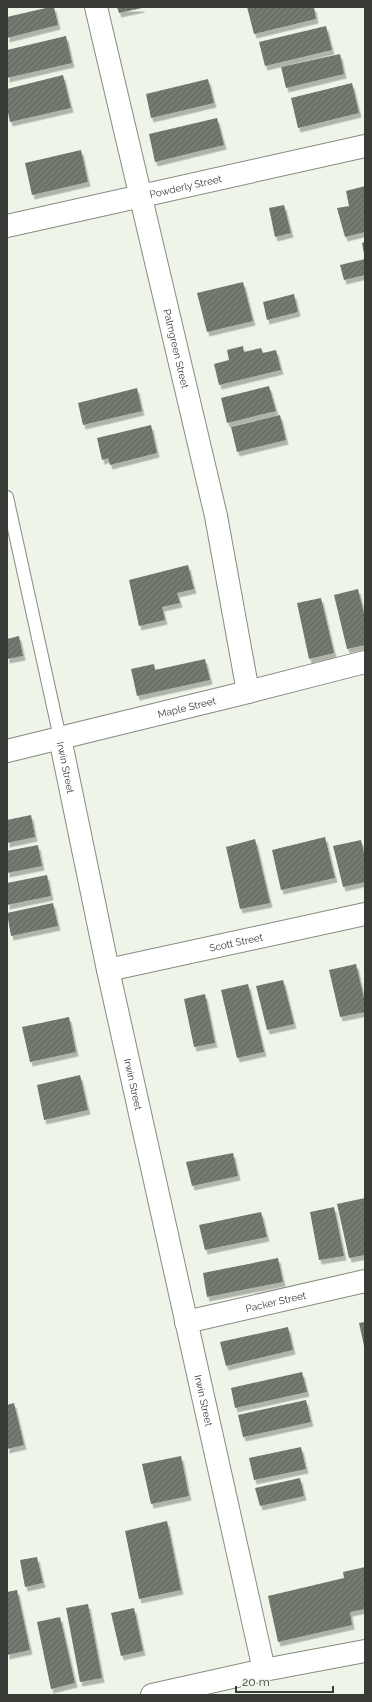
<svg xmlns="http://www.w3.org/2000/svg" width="372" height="1702" viewBox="0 0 372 1702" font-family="Raleway,sans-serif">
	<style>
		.building { fill: url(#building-hatch); filter: url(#shadow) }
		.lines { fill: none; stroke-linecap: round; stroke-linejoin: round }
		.lane-casing { stroke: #878b81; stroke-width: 14 }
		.street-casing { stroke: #878b81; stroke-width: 24 }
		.lane { stroke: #fff; stroke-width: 12 }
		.street { stroke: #fff; stroke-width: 22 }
		.labels { text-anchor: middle; stroke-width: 4; stroke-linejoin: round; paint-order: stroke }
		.street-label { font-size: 10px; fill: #393b37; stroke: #eff4e8 }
	</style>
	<defs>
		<pattern id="building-hatch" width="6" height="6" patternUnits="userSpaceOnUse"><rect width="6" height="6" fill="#757a70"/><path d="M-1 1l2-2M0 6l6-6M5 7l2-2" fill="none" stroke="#61655d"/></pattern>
		<filter id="shadow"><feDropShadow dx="2.5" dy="4.5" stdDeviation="0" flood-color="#0004"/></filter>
	</defs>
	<rect width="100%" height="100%" fill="#eff4e8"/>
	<path class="building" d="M 50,7 L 54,7 L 58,25 L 7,38 L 7,17 Z
		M 117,7 L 142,7 L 142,8 L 119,13 Z
		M 247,7 L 314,7 L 316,19 L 254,34 Z
		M 326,26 L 332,50 L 265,66 L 259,42 Z
		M 66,36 L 72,63 L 7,78 L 7,50 Z
		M 340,54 L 344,74 L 286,88 L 281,67 Z
		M 63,75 L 71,108 L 10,122 L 7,108 L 7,89 Z
		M 208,79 L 214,103 L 151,118 L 146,94 Z
		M 352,83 L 359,113 L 298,128 L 291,98 Z
		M 217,118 L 224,145 L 155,162 L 149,134 Z
		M 81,150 L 88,182 L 32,195 L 25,163 Z
		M 365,186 L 365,232 L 345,237 L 337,208 L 349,206 L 346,191 Z
		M 284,205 L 291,233 L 275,237 L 269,208 Z
		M 365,242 L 365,254 L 364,254 L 362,243 Z
		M 365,259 L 365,275 L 344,280 L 340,265 Z
		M 243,282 L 253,321 L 207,332 L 197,293 Z
		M 294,294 L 298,312 L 267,320 L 263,302 Z
		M 243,346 L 244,352 L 261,348 L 263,353 L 276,350 L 281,370 L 219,385 L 214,364 L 229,360 L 227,350 Z
		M 269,386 L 276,411 L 227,423 L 221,398 Z
		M 137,388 L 142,411 L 83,425 L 78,403 Z
		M 280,415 L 286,440 L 237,452 L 231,427 Z
		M 151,425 L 157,453 L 110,465 L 108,458 L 102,460 L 97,438 Z
		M 188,565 L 194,589 L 177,593 L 180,603 L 162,607 L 165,620 L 139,626 L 129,580 Z
		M 358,589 L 365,618 L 365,645 L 347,649 L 334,595 Z
		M 321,598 L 334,653 L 309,659 L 297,603 Z
		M 19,636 L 23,656 L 7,659 L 7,639 Z
		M 205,659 L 210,680 L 137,696 L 131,669 L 154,664 L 155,670 Z
		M 31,815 L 35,837 L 7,843 L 7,820 Z
		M 325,837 L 335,878 L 281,890 L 272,850 Z
		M 255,839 L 270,903 L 240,909 L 226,847 Z
		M 361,840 L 365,858 L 365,882 L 343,887 L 333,846 Z
		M 38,845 L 42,866 L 7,873 L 7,851 Z
		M 47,875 L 51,896 L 7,905 L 7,883 Z
		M 53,903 L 58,926 L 11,936 L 7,913 Z
		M 356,964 L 365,1003 L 365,1012 L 340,1017 L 329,970 Z
		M 283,980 L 294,1024 L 267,1030 L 256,986 Z
		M 248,984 L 264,1052 L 237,1058 L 221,990 Z
		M 205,994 L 215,1043 L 194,1047 L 184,999 Z
		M 69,1017 L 76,1052 L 30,1062 L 22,1027 Z
		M 80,1075 L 88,1110 L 44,1120 L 37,1085 Z
		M 233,1153 L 238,1176 L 192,1186 L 186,1162 Z
		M 365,1198 L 365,1255 L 349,1258 L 337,1204 Z
		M 334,1207 L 344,1256 L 319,1260 L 310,1212 Z
		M 261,1212 L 267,1237 L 205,1250 L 199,1225 Z
		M 278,1258 L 283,1282 L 207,1297 L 203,1273 Z
		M 365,1322 L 365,1346 L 364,1346 L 359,1323 Z
		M 288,1327 L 293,1350 L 226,1366 L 220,1342 Z
		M 302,1372 L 307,1392 L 235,1408 L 231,1388 Z
		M 306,1400 L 311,1422 L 243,1437 L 238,1415 Z
		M 14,1403 L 24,1445 L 7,1449 L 7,1405 Z
		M 301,1447 L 306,1469 L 254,1480 L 249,1458 Z
		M 181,1456 L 189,1496 L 151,1504 L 142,1464 Z
		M 300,1478 L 304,1496 L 260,1506 L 255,1488 Z
		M 167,1521 L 181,1590 L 139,1599 L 125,1531 Z
		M 37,1557 L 43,1583 L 25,1587 L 20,1560 Z
		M 365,1567 L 365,1609 L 350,1612 L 352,1625 L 278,1642 L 268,1596 L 344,1578 L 343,1572 Z
		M 17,1590 L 30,1650 L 7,1655 L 7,1592 Z
		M 88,1604 L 102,1678 L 80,1682 L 66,1608 Z
		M 134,1608 L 143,1651 L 121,1656 L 111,1613 Z
		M 60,1617 L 75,1683 L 51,1689 L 37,1622 Z"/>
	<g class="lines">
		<g class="lane-casing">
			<path id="lane" d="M 7,497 L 60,738"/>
		</g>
		<g class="street-casing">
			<g id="street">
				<path id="s1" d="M 96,7 L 216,516 L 248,692"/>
				<path id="s2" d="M 7,226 L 365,146"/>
				<path id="s3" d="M 60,738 L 108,970 L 264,1670"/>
				<path id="s4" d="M 7,751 L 248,692 L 365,662"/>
				<path id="s5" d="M 108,970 L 365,914"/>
				<path id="s6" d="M 186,1322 L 365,1281"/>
				<path d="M 152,1695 L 264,1670 L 365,1651"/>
			</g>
		</g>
		<use href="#lane" class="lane"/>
		<use href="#street" class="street"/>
	</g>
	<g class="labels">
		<g class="street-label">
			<text dy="4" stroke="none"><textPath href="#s2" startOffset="183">Powderly Street</textPath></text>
			<text dy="4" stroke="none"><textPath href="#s1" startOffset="351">Palmgreen Street</textPath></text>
			<text dy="4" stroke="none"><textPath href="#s4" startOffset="185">Maple Street</textPath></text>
			<text dy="4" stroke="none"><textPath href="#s3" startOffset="30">Irwin Street</textPath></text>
			<text dy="4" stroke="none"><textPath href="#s5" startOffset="131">Scott Street</textPath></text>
			<text dy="4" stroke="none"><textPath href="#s3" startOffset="354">Irwin Street</textPath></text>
			<text dy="4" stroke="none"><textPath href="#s6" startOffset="92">Packer Street</textPath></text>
			<text dy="4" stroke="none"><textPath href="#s3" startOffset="678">Irwin Street</textPath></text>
		</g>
	</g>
	<rect width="372" height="1702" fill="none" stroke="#393b37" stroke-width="16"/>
	<path d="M236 1686v6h97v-6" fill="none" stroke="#393b37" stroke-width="2"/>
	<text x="242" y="1686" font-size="12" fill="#393b37" stroke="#eff4e8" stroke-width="3" paint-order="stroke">20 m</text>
</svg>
